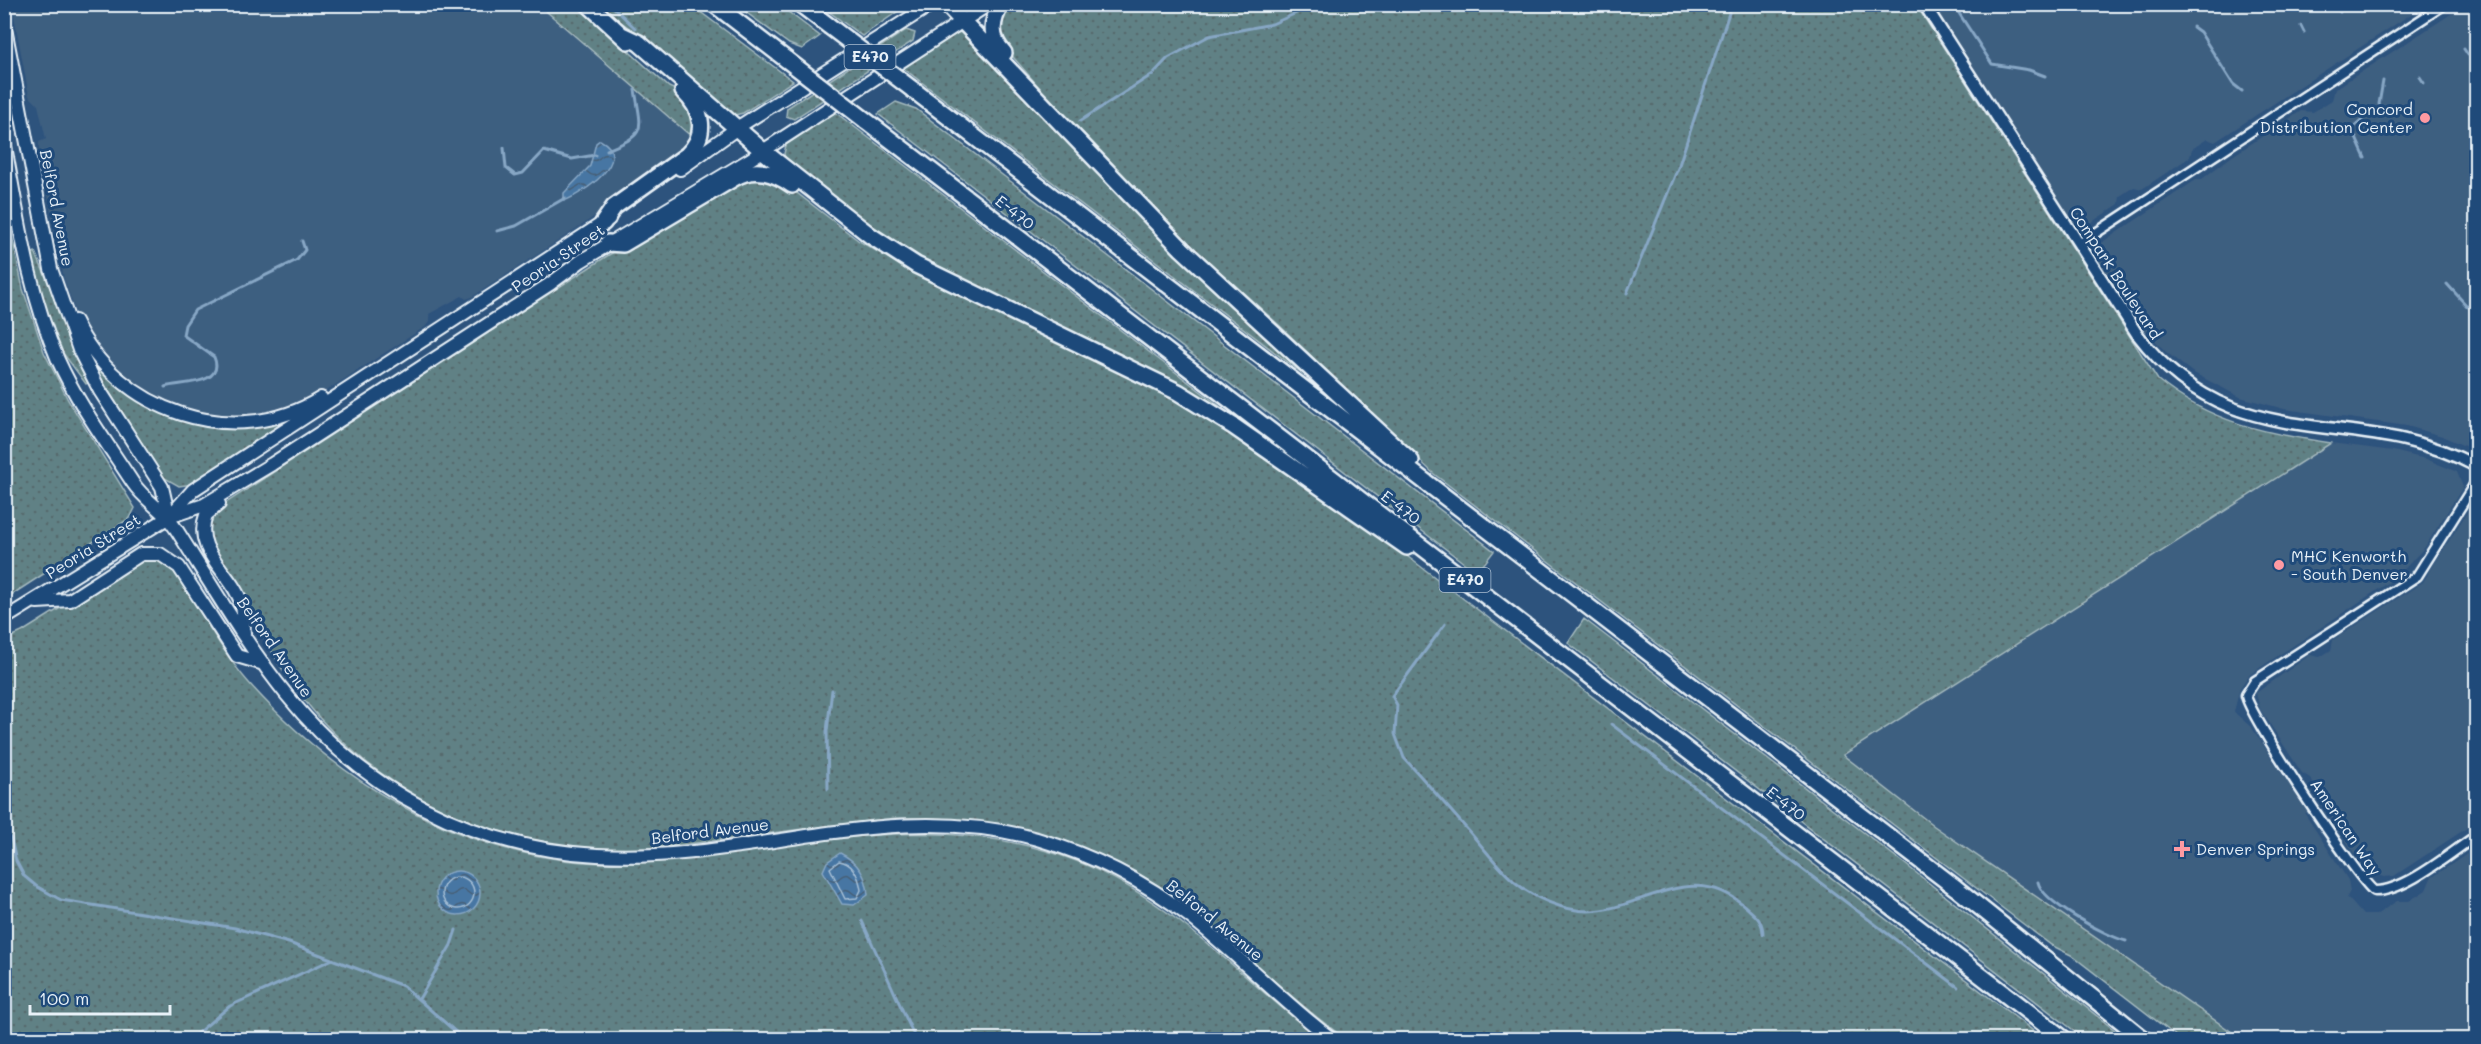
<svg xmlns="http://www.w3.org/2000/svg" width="2481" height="1044" viewBox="0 0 2481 1044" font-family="Mali,sans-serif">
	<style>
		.built { fill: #3e5e80 }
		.green { fill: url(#green-dots); stroke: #a4b9be; stroke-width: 1.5 }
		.water { fill: url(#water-waves); stroke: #87a7c5; stroke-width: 1.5 }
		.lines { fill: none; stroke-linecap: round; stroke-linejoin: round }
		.shore { stroke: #a8c0d6; stroke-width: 1.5 }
		.stream { stroke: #87a7c5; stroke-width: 3 }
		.minor-casing { stroke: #e8f1f8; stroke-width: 13 }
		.tertiary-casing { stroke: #e8f1f8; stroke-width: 15 }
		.secondary-casing { stroke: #e8f1f8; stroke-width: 16 }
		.motorway-casing { stroke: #e8f1f8; stroke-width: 20 }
		.minor { stroke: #1f4a7a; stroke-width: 8 }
		.tertiary { stroke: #1f4a7a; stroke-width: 10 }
		.secondary { stroke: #1f4a7a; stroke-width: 12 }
		.motorway { stroke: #1f4a7a; stroke-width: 15 }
		.motorway-bridge-casing { stroke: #e8f1f8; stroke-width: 20; stroke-linecap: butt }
		.motorway-bridge { stroke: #1f4a7a; stroke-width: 15 }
		.poi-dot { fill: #ff9aa2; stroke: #1f4a7a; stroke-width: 2 }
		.labels { text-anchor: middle; stroke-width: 6; stroke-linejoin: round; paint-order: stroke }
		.shield { fill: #1f4a7a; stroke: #acbfd2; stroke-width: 1.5 }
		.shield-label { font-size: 15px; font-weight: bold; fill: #e8f1f8 }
		.poi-label { font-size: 16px; fill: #e8f1f8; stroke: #1f4a7a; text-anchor: start }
		.street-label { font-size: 16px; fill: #e8f1f8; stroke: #1f4a7a }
	</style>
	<defs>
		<pattern id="green-dots" width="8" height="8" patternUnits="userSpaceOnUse" patternTransform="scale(1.5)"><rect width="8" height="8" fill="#608185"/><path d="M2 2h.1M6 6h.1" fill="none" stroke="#566a6d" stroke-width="1.8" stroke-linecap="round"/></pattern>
		<pattern id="water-waves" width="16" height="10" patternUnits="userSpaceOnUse" patternTransform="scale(1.5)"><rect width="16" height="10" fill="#4776a3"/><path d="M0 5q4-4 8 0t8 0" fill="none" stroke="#465f76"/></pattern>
	</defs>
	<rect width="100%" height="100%" fill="#2d537d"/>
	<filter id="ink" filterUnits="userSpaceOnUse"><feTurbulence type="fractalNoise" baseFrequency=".0167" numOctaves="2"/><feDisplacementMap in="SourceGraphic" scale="12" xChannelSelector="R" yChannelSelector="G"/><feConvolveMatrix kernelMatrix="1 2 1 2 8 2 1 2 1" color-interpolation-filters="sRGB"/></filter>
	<g filter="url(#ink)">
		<path class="built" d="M 12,5 L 539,5 L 692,137 L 681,155 L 578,228 L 472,297 L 466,299 L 462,296 L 429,314 L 430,321 L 425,327 L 318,396 L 301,405 L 262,416 L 200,415 L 161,402 L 112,368 L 78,320 L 64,279 L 39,148 L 39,142 L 46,139 L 38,105 L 29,96 Z
			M 1932,5 L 2425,5 L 2215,142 L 2207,139 L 2192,149 L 2190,157 L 2142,189 L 2134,187 L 2120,196 L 2119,204 L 2089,224 L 2084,224 L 2074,217 L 2071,221 Z
			M 2465,5 L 2476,5 L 2476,451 L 2442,436 L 2407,426 L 2284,409 L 2240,397 L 2192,372 L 2166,352 L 2136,321 L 2098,262 L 2098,245 L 2196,180 L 2202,179 L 2231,157 L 2301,111 L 2313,112 L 2332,100 L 2335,89 Z
			M 2331,443 L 2393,451 L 2426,459 L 2457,472 L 2463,487 L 2425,547 L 2397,577 L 2249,675 L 2240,688 L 2234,712 L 2252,728 L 2307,812 L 2305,814 L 2348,880 L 2350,891 L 2347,897 L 2363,915 L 2376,915 L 2397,901 L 2409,901 L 2426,890 L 2431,878 L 2476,848 L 2476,1039 L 2242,1039 L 1934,826 L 1843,755 Z
			M 2476,498 L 2476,822 L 2394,876 L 2384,877 L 2363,867 L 2320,801 L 2319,793 L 2310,778 L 2302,773 L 2260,709 L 2256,693 L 2310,655 L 2320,657 L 2331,650 L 2333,640 L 2423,582 Z"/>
		<path class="green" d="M 539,5 L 577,5 L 669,87 L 678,91 L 695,114 L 692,137 Z
			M 598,5 L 691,5 L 793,81 L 743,113 L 731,116 L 639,35 Z
			M 736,5 L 779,5 L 820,36 L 802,49 L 789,44 Z
			M 820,5 L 907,5 L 862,36 Z
			M 1007,5 L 1916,5 L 2158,380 C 2209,422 2267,434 2331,443 L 1843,755 L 1934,826 L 2242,1039 L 2180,1039 L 2071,955 L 2051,945 L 2022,923 L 1434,474 L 1279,325 L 1196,250 L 1039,87 L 1007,50 L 998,31 Z
			M 906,30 L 915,33 L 913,41 L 794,119 L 786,116 L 787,108 Z
			M 962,32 L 1316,381 L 1315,383 L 903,68 L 957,33 Z
			M 896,102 L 916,109 L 1494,551 L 1477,573 L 878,114 Z
			M 835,112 L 1225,410 L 1222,413 L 1107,350 L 906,250 L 787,163 L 784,154 L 786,145 Z
			M 761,176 L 793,190 L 859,241 L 912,272 L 1140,379 L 1218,423 L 1395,547 L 2044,1039 L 1346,1039 C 1289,999 1241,948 1186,905 C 1103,841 999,815 896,818 C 840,824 785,831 729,839 C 695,843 660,849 625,849 C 493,849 371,793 293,685 C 271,655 257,622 239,590 C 228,570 213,553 206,531 L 215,510 L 607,256 L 735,180 Z
			M 4,198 L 23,289 L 44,352 L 68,400 L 135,508 L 130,518 L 5,599 Z
			M 35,252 C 55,295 67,340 89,382 L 86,384 L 60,349 L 40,294 L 31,254 Z
			M 96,364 C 125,394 164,422 208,425 C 230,427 255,423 277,422 L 280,425 L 193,484 L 179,486 L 163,477 L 93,366 Z
			M 155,557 L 171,566 C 196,603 220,650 249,683 C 335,779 453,852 583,862 C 635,866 685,859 736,852 C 846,838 938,819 1047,851 C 1159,883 1232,971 1320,1039 L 5,1039 L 4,640 L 22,632 L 137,560 Z
			M 1584,619 L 1905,864 L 2126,1039 L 2085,1039 L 1568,643 Z"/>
		<path class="water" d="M 600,140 C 636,159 582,194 564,201 L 564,193 L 590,166 L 596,143 Z
			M 840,853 C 858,862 867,875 868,895 L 854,905 L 842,904 L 823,871 L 827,862 Z
			M436 893a22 22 0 1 1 44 0a22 22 0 1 1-44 0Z"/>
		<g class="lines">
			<path class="shore" d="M 839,861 C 853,863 859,877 861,890 L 857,898 L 845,899 L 830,868 Z
				M442 893a16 16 0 1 1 32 0a16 16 0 1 1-32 0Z"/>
			<path class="stream" d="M 610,4 L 635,28
				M 1953,4 L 1992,64 L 2029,70 L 2045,76
				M 2336,6 L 2337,8
				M 2338,10 L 2340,12
				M 2301,26 L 2304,32
				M 2193,27 L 2200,32 L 2233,84 L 2242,91
				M 2464,49 L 2468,55
				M 2420,77 L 2424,83
				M 2383,111 L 2379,104 L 2383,81
				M 2362,120 L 2352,129 L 2365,158
				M 1080,121 L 1153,74 L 1168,58 L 1209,36 L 1272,24 L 1301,11 L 1377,4
				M 504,148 L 506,168 L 515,175 L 523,173 L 544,151 L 572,159 L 595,155
				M 607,150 C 647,134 642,131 635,90
				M 497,231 L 516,226 L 565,198
				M 2447,284 L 2467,306 L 2476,300
				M 1627,293 L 1678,168 L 1732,4
				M 165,387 C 179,382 226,386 214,357 L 183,335 L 185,325 L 195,310 L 297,260 L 305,250 L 302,241
				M 1445,624 L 1392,696 L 1397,705 L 1395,734 L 1404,758 C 1427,783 1450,810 1473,836 C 1487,852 1500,870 1516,883 C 1534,898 1564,911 1588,911 C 1643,910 1693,858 1747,908 C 1756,916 1763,921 1763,934
				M 1611,724 L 1958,987
				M 828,789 L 827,731 L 832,690
				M 4,831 L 11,839 L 16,861 L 24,876 L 36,886 L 61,900 L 235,928 L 289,943 L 403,986 L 465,1040
				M 2038,882 C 2042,902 2106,936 2126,941
				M 862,921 L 916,1040
				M 419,999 L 451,945 L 456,930
				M 189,1040 L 230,1006 L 333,959"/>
			<g class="minor-casing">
				<path id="minor" d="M 2079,244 L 2445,4
					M 2476,482 L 2417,576 L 2255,681 L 2246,695 C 2247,712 2357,879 2374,891 C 2405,892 2450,853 2476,836"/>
			</g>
			<g class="tertiary-casing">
				<path id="tertiary" d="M 1924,4 L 2137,334 C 2235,463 2355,401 2476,466"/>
			</g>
			<g class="secondary-casing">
				<path id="secondary" d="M 4,23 L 51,269 L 79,350 L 100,391 L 162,487 L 169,517
					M 4,141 C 18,215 28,291 58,360 C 78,404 107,443 133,483 C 145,501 164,510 176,529 C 211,584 245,643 286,694 C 363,791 473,848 597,855 C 747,864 885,797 1037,839 C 1092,855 1144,881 1189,916 C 1239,955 1282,1002 1333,1040
					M 680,169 L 743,124 L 932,4
					M 75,321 C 117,412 234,452 321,398
					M 219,504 L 206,515 C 192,552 233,573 242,605 C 244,614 243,624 244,633
					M 170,516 L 193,490 L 609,219
					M 37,602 L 70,600 L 141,554 L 160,554 L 179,567 L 237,656 L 264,664
					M 4,619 L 169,517 L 204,505 L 272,464 L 550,284 L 581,261 L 749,160 L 989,4"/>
			</g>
			<g class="motorway-casing">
				<path id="motorway" d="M 588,4 L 628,41
					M 714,4 L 787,60
					M 800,4 L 829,26
					M 946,4 L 1182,249 L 1411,461
					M 1001,4 C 991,22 989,37 1004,53
					M 622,35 L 639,43 L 763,151 L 871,236 L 916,265 L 1178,392 L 1233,426 L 1407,547
					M 912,89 L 1956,888 L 2145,1040
					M 865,120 L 2065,1040
					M 603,223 L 614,207 L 687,155 C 708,135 703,110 683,91
					M 608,243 L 623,244 L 734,178 C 755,166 774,172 792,185"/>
			</g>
			<use href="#minor" class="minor"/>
			<use href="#tertiary" class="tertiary"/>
			<use href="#secondary" class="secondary"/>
			<use href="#motorway" class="motorway"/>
			<g class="motorway-bridge-casing">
				<path id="motorway-bridge" d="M 829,26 L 912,89
					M 787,60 L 865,120"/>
			</g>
			<use href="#motorway-bridge" class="motorway-bridge"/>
		</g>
	</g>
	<g class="poi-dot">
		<circle cx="2425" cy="118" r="6"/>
		<circle cx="2279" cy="565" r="6"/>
		<path d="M2179 840h6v6h6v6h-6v6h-6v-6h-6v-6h6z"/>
	</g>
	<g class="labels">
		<g class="shield">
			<rect x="844.5" y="45" width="51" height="24" rx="4.5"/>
			<rect x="1439.5" y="568" width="51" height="24" rx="4.5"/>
		</g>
		<g class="shield-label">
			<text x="870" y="62">E470</text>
			<text x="1465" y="585">E470</text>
		</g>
		<g class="poi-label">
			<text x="2413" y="115" text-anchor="end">Concord<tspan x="2413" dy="18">Distribution Center</tspan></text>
			<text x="2291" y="562">MHC Kenworth<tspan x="2291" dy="18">- South Denver</tspan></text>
			<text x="2196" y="855">Denver Springs</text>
		</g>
		<g class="street-label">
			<text transform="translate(57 208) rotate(79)" y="6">Belford Avenue</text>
			<text transform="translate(1015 212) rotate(38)" y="6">E-470</text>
			<text transform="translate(558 258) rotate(-34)" y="6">Peoria Street</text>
			<text transform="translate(2116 273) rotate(57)" y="6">Compark Boulevard</text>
			<text transform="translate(1401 507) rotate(37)" y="6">E-470</text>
			<text transform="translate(93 546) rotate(-32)" y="6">Peoria Street</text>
			<text transform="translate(275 647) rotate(55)" y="6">Belford Avenue</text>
			<text transform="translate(1786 803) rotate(38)" y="6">E-470</text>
			<text transform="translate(2346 827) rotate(56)" y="6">American Way</text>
			<text transform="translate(710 831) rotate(-7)" y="6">Belford Avenue</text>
			<text transform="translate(1215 920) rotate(39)" y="6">Belford Avenue</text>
		</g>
	</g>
	<rect width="2481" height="1044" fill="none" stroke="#1f4a7a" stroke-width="24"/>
	<rect x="12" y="12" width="2457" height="1020" fill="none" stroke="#e8f1f8" stroke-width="2" filter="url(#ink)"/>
	<path d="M30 1005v9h140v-9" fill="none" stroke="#e8f1f8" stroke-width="3"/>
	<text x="39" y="1005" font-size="18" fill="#e8f1f8" stroke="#1f4a7a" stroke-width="4.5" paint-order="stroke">100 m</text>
</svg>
